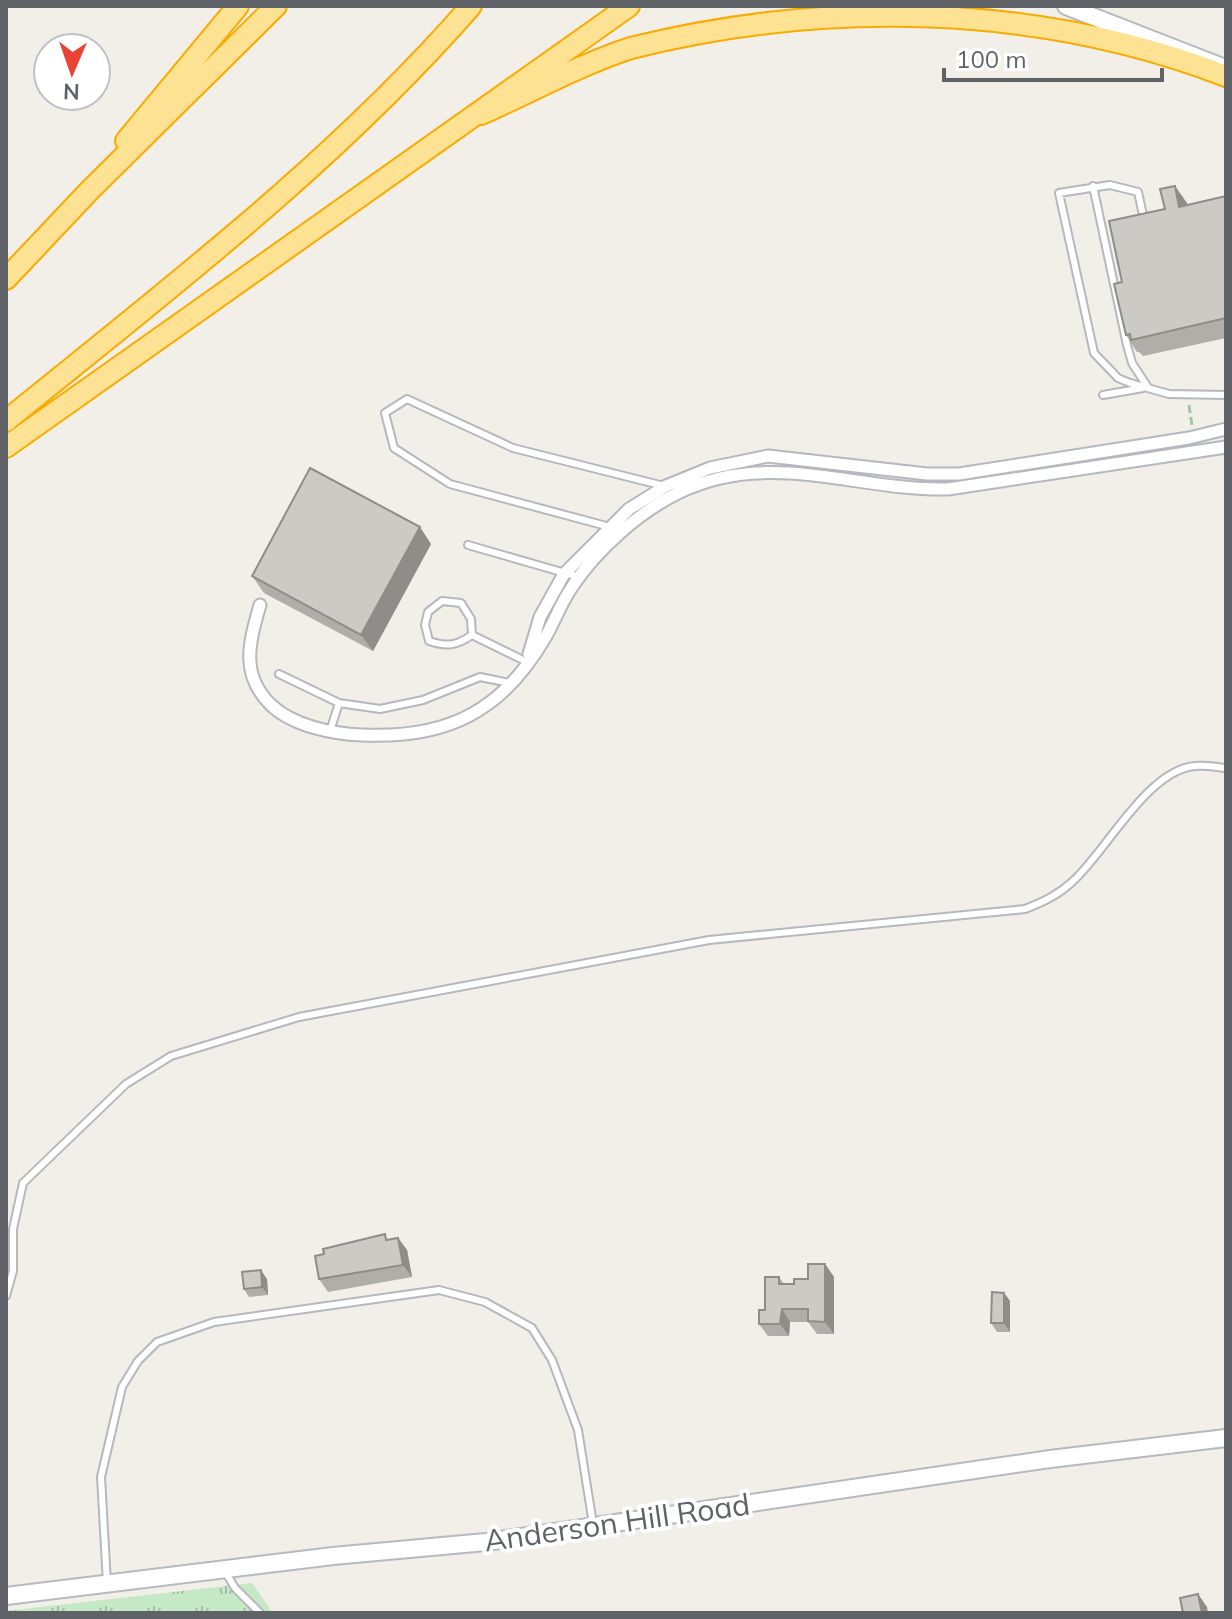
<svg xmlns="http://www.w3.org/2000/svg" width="1232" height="1619" viewBox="0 0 1232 1619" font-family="Mulish,sans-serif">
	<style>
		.grass { fill: url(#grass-tufts) }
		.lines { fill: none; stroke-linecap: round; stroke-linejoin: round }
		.service-casing { stroke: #b5b8bc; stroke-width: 10 }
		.minor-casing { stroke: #b5b8bc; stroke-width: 15 }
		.secondary-casing { stroke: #b6babf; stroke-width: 20 }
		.motorway-casing { stroke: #f9ab00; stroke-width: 24 }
		.path { stroke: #9cc7a9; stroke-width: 3; stroke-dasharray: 8 4; stroke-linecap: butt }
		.service { stroke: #fff; stroke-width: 6 }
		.minor { stroke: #fff; stroke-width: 11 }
		.secondary { stroke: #fff; stroke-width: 16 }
		.motorway { stroke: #fde293; stroke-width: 20 }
		.wall { fill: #afaea9 }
		.shaded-wall { fill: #8f8d8a }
		.building { fill: #cccac5; stroke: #8f8d8a; stroke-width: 2 }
		.labels { text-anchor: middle; stroke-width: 8; stroke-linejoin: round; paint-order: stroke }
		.street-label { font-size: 30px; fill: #5f6368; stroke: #fff }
	</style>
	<defs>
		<pattern id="grass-tufts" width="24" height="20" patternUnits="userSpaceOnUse" patternTransform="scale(2)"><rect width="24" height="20" fill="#c5e8c5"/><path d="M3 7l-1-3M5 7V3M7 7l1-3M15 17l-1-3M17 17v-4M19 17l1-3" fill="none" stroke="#a3c0a4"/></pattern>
	</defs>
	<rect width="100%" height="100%" fill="#f1efe8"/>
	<path class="grass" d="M 252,1583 L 273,1613 L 6,1613 L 6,1611 Z"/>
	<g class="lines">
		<g class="service-casing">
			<path id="service" d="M 1093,186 L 1127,345 L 1132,363 L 1147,386
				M 1144,220 L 1138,192 L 1110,185 L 1059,193 L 1094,353 L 1118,378 L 1130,383 L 1169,394 L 1226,395
				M 1103,395 L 1143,388
				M 610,527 L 450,484 L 394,448 L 385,413 L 407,399 L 513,448 L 664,486
				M 468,545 L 579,577
				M 442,601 L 461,603 L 471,619 L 472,635 C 456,646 447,647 429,641 L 425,625 L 428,612 Z
				M 472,635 L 527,662
				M 279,674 L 339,703 L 380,709 L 423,700 L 480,677 L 510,683
				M 330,731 L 339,703
				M 6,1296 L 13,1271 L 13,1229 L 23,1183 L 126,1084 L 171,1056 L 299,1017 L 709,940 L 1025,909 C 1043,902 1058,895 1072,882 C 1106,852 1147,770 1195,766 C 1205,765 1216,767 1226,768
				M 226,1573 L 235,1588 L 260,1613
				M 107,1583 L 101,1477 L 122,1387 L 138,1361 L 157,1342 L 214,1322 L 439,1290 L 485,1302 L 532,1328 L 552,1360 L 578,1430 L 593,1524"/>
		</g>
		<g class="minor-casing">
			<path id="minor" d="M 260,605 C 249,643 240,675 271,705 C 293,726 333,734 362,735 C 448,739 503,711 546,636 C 555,620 561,603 572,587 C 596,550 640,511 680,492 C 769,449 856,491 948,489 L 1226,447
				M 529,654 L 540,617 L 564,574 L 629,509 L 666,486 L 710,468 L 768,456 L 927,474 L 959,474 L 1189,438 L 1226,429"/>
		</g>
		<g class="secondary-casing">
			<path id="secondary" d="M 1066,6 L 1225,68
				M 6,1596 L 333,1556 L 486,1542 L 1050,1459 L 1226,1438"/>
		</g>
		<g class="motorway-casing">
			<path id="motorway" d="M 481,114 C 531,92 579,65 631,48 C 824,0 1038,3 1226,76
				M 126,141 L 238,6
				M 6,279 L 90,190 L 276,6
				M 6,421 C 167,290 334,163 471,6
				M 6,447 L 629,6"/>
		</g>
		<path class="path" d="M 1189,405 L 1192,426"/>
		<use href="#service" class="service"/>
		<use href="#minor" class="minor"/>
		<use href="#secondary" class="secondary"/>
		<use href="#motorway" class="motorway"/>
	</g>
	<path class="wall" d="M 1226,196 L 1226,338 L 1143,356 L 1139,352 L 1137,352 L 1126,335 L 1122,282 L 1165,209 L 1187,203 L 1187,205 Z
		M 431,544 L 373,651 L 264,593 L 252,576 Z
		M 398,1238 L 407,1250 L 412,1277 L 328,1292 L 319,1279 Z
		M 825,1264 L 834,1277 L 834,1334 L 817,1334 L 808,1322 L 790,1322 L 789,1336 L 768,1336 L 759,1324 L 779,1277 L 784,1284 L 794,1284 L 808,1279 Z
		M 267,1279 L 268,1295 L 249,1297 L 244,1289 Z
		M 1004,1293 L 1010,1301 L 1010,1332 L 997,1332 L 991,1323 Z"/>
	<path class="shaded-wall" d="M 1175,186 L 1187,203 L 1191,223 L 1179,207 Z
		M 420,527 L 431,544 L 373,651 L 361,635 Z
		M 398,1238 L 407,1250 L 412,1277 L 403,1265 Z
		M 825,1264 L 834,1277 L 834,1334 L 825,1322 Z
		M 261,1270 L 267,1279 L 268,1295 L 262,1287 Z
		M 1004,1293 L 1010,1301 L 1010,1332 L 1004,1323 Z
		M 782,1309 L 790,1322 L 789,1336 L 780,1324 Z
		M 1198,1594 L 1207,1607 L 1208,1613 L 1202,1613 Z"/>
	<path class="building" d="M 1175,186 L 1179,207 L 1226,196 L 1226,318 L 1131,340 L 1130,334 L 1126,335 L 1114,284 L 1122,282 L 1109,221 L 1165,209 L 1160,189 Z
		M 310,468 L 420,527 L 361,635 L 252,576 Z
		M 385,1234 L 386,1240 L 398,1238 L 403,1265 L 319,1279 L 315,1256 L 324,1254 L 323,1249 Z
		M 808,1264 L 825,1264 L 825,1322 L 808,1321 L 808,1309 L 782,1309 L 780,1324 L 759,1324 L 759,1310 L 765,1310 L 765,1277 L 779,1277 L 779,1284 L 794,1284 L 794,1279 L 808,1279 Z
		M 261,1270 L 262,1287 L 244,1289 L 242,1272 Z
		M 992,1292 L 1004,1293 L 1004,1323 L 991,1323 Z
		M 1198,1594 L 1202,1613 L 1183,1613 L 1180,1598 Z"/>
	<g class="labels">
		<g class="street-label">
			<text transform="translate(617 1523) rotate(-8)" y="10">Anderson Hill Road</text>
		</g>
	</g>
	<rect width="1232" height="1619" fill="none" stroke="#5f6368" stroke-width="16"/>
	<g transform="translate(72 72) rotate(182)"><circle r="38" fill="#ffffff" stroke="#bfc1c3" stroke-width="2"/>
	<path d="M0-6L14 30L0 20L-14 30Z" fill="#ea4335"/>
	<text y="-12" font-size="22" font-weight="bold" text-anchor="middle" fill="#5f6368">N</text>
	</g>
	<path d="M944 68v12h218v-12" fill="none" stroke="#5f6368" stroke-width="4"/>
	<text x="956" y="68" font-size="24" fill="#5f6368" stroke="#ffffff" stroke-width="6" paint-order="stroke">100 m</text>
</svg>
